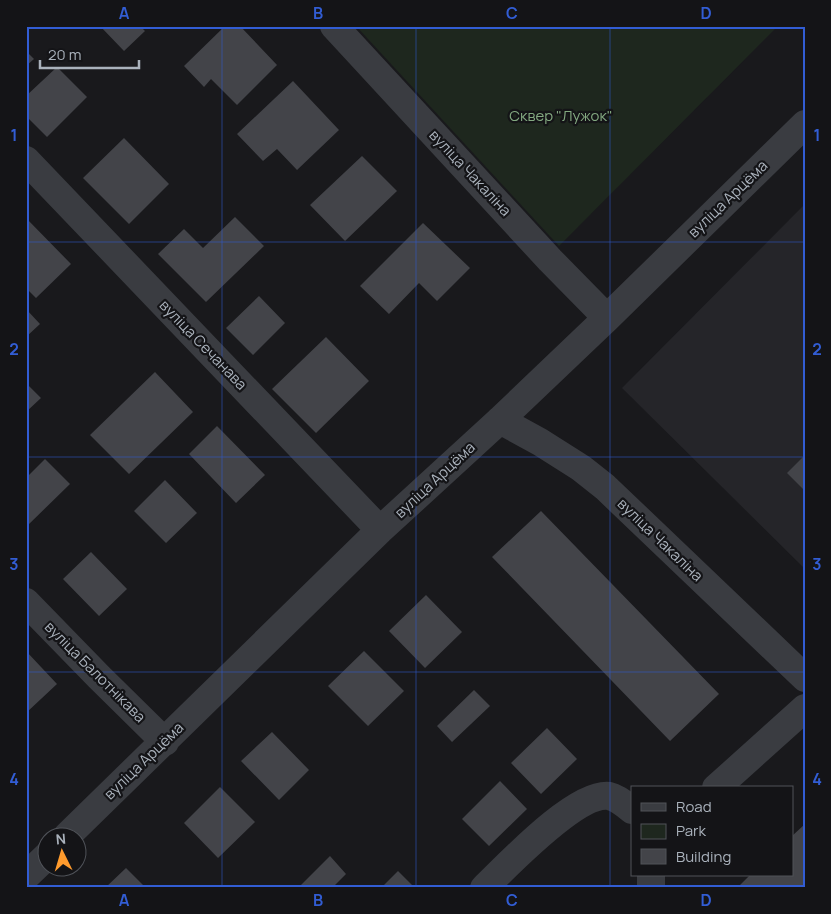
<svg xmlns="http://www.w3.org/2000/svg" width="831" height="914" viewBox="0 0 831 914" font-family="Manrope,sans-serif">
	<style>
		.built { fill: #252529 }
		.green { fill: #1e271e }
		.building { fill: #434449 }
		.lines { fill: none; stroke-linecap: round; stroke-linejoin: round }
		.minor { stroke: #3a3c41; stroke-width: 28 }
		.grid { fill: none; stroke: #325dd4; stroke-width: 1; stroke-opacity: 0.55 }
		.labels { text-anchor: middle; stroke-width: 4.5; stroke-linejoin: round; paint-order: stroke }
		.park-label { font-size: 15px; fill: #83a880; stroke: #141417 }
		.street-label { font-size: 15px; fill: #aab2bc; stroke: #141417 }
		.neatline { fill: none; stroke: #325dd4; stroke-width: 2 }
		.grid-label { font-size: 16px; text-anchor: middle; font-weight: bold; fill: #325dd4 }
	</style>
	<rect width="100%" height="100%" fill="#19191c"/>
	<path class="built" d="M 805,204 L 805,569 L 622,388 Z"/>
	<path class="green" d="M 356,26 L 778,26 L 559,246 Z"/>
	<path class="building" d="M 100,26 L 140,26 L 145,31 L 124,51 Z
		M 225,26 L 240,26 L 277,65 L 237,105 L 211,79 L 204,87 L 184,66 Z
		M 26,51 L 34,59 L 26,66 Z
		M 57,67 L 87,97 L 47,137 L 26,116 L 26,96 Z
		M 293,81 L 339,130 L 297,170 L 277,149 L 263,161 L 237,134 Z
		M 124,138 L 169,184 L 129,224 L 83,178 Z
		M 362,156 L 397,191 L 345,241 L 310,205 Z
		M 235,217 L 264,246 L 206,302 L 158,254 L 184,229 L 203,248 Z
		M 26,218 L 71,264 L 36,298 L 26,288 Z
		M 423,223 L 470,268 L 437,301 L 419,283 L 389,314 L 360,286 Z
		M 259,296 L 285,323 L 253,355 L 226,328 Z
		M 26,309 L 40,324 L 26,337 Z
		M 326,337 L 369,381 L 316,433 L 272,389 Z
		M 155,372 L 193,412 L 129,474 L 90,435 Z
		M 26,383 L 41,398 L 26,412 Z
		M 217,426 L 265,475 L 236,503 L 189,454 Z
		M 805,455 L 805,491 L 787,473 Z
		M 45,459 L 70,484 L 26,527 L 26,478 Z
		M 165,480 L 197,513 L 166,543 L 134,511 Z
		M 541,511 L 719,694 L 670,741 L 492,557 Z
		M 91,552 L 127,589 L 99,616 L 63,579 Z
		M 426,595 L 462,632 L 425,668 L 389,631 Z
		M 26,651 L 57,684 L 26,713 Z
		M 364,651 L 404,691 L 368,726 L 328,686 Z
		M 474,690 L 490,706 L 452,742 L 437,726 Z
		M 547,728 L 577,759 L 541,794 L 511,763 Z
		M 272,732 L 309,770 L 279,800 L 241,761 Z
		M 500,781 L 527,809 L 489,846 L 462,819 Z
		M 220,787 L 255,822 L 218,858 L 184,823 Z
		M 805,824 L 805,888 L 737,888 L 750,875 L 792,875 L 792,836 Z
		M 330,856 L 346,874 L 332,888 L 298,888 Z
		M 126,868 L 146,888 L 105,888 Z
		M 398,871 L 415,888 L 381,888 Z"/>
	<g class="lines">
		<path class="minor" d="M 334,26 L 550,260 L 607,318
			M 26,160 L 380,530
			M 500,420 L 540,442 L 581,468 L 605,487 L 805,678
			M 26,602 L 99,677 L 165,742
			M 716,788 L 805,708
			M 67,836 L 380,530 L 500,420 L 607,318 L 805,124
			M 26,876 L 48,855
			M 484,888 C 508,865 576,792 609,796 C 618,798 626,805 632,810
			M 651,888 L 651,875"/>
	</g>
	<path class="grid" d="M 222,26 L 222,888M 416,26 L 416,888M 610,26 L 610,888M 26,242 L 805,242M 26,457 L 805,457M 26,672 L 805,672"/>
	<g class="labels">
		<g class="park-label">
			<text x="561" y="121">Сквер "Лужок"</text>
		</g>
		<g class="street-label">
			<text transform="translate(470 173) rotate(47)" y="5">вуліца Чакаліна</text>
			<text transform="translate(728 199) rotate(-44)" y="5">вуліца Арцёма</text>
			<text transform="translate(203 345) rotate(46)" y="5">вуліца Сечанава</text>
			<text transform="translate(435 480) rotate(-43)" y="5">вуліца Арцёма</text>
			<text transform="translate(660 540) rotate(44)" y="5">вуліца Чакаліна</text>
			<text transform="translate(95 672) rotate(45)" y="5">вуліца Балотнікава</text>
			<text transform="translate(144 761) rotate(-44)" y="5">вуліца Арцёма</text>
		</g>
	</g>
	<rect width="831" height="914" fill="none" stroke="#141417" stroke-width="55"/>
	<rect x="631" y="786" width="162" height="90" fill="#141417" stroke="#505359"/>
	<rect x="641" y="803" width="25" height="8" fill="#3a3c41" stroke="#505359"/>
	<text x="676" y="812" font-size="15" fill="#aab2bc">Road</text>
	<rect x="641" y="824" width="25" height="15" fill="#1e271e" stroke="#505359"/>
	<text x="676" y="836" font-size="15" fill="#aab2bc">Park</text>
	<rect x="641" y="849" width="25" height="15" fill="#434449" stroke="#505359"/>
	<text x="676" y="862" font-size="15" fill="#aab2bc">Building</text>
	<g transform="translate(62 852) rotate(355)"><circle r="24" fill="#141417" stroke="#505359"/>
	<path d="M0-4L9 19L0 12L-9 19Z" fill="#ff9b2d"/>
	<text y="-8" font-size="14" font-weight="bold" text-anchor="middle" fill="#aab2bc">N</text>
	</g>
	<path d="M40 60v8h99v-8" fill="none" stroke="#aab2bc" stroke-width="2.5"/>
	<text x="48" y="60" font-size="15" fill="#aab2bc" stroke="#141417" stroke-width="4" paint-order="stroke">20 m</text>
	<rect x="28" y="28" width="776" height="858" class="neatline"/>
	<g class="grid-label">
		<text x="124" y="19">A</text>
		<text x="318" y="19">B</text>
		<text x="512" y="19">C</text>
		<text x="706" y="19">D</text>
		<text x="14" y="141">1</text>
		<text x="817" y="141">1</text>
		<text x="14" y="355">2</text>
		<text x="817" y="355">2</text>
		<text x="14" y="570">3</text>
		<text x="817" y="570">3</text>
		<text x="14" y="785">4</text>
		<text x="817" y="785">4</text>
		<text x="124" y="906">A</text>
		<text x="318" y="906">B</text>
		<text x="512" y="906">C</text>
		<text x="706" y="906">D</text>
	</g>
</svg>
